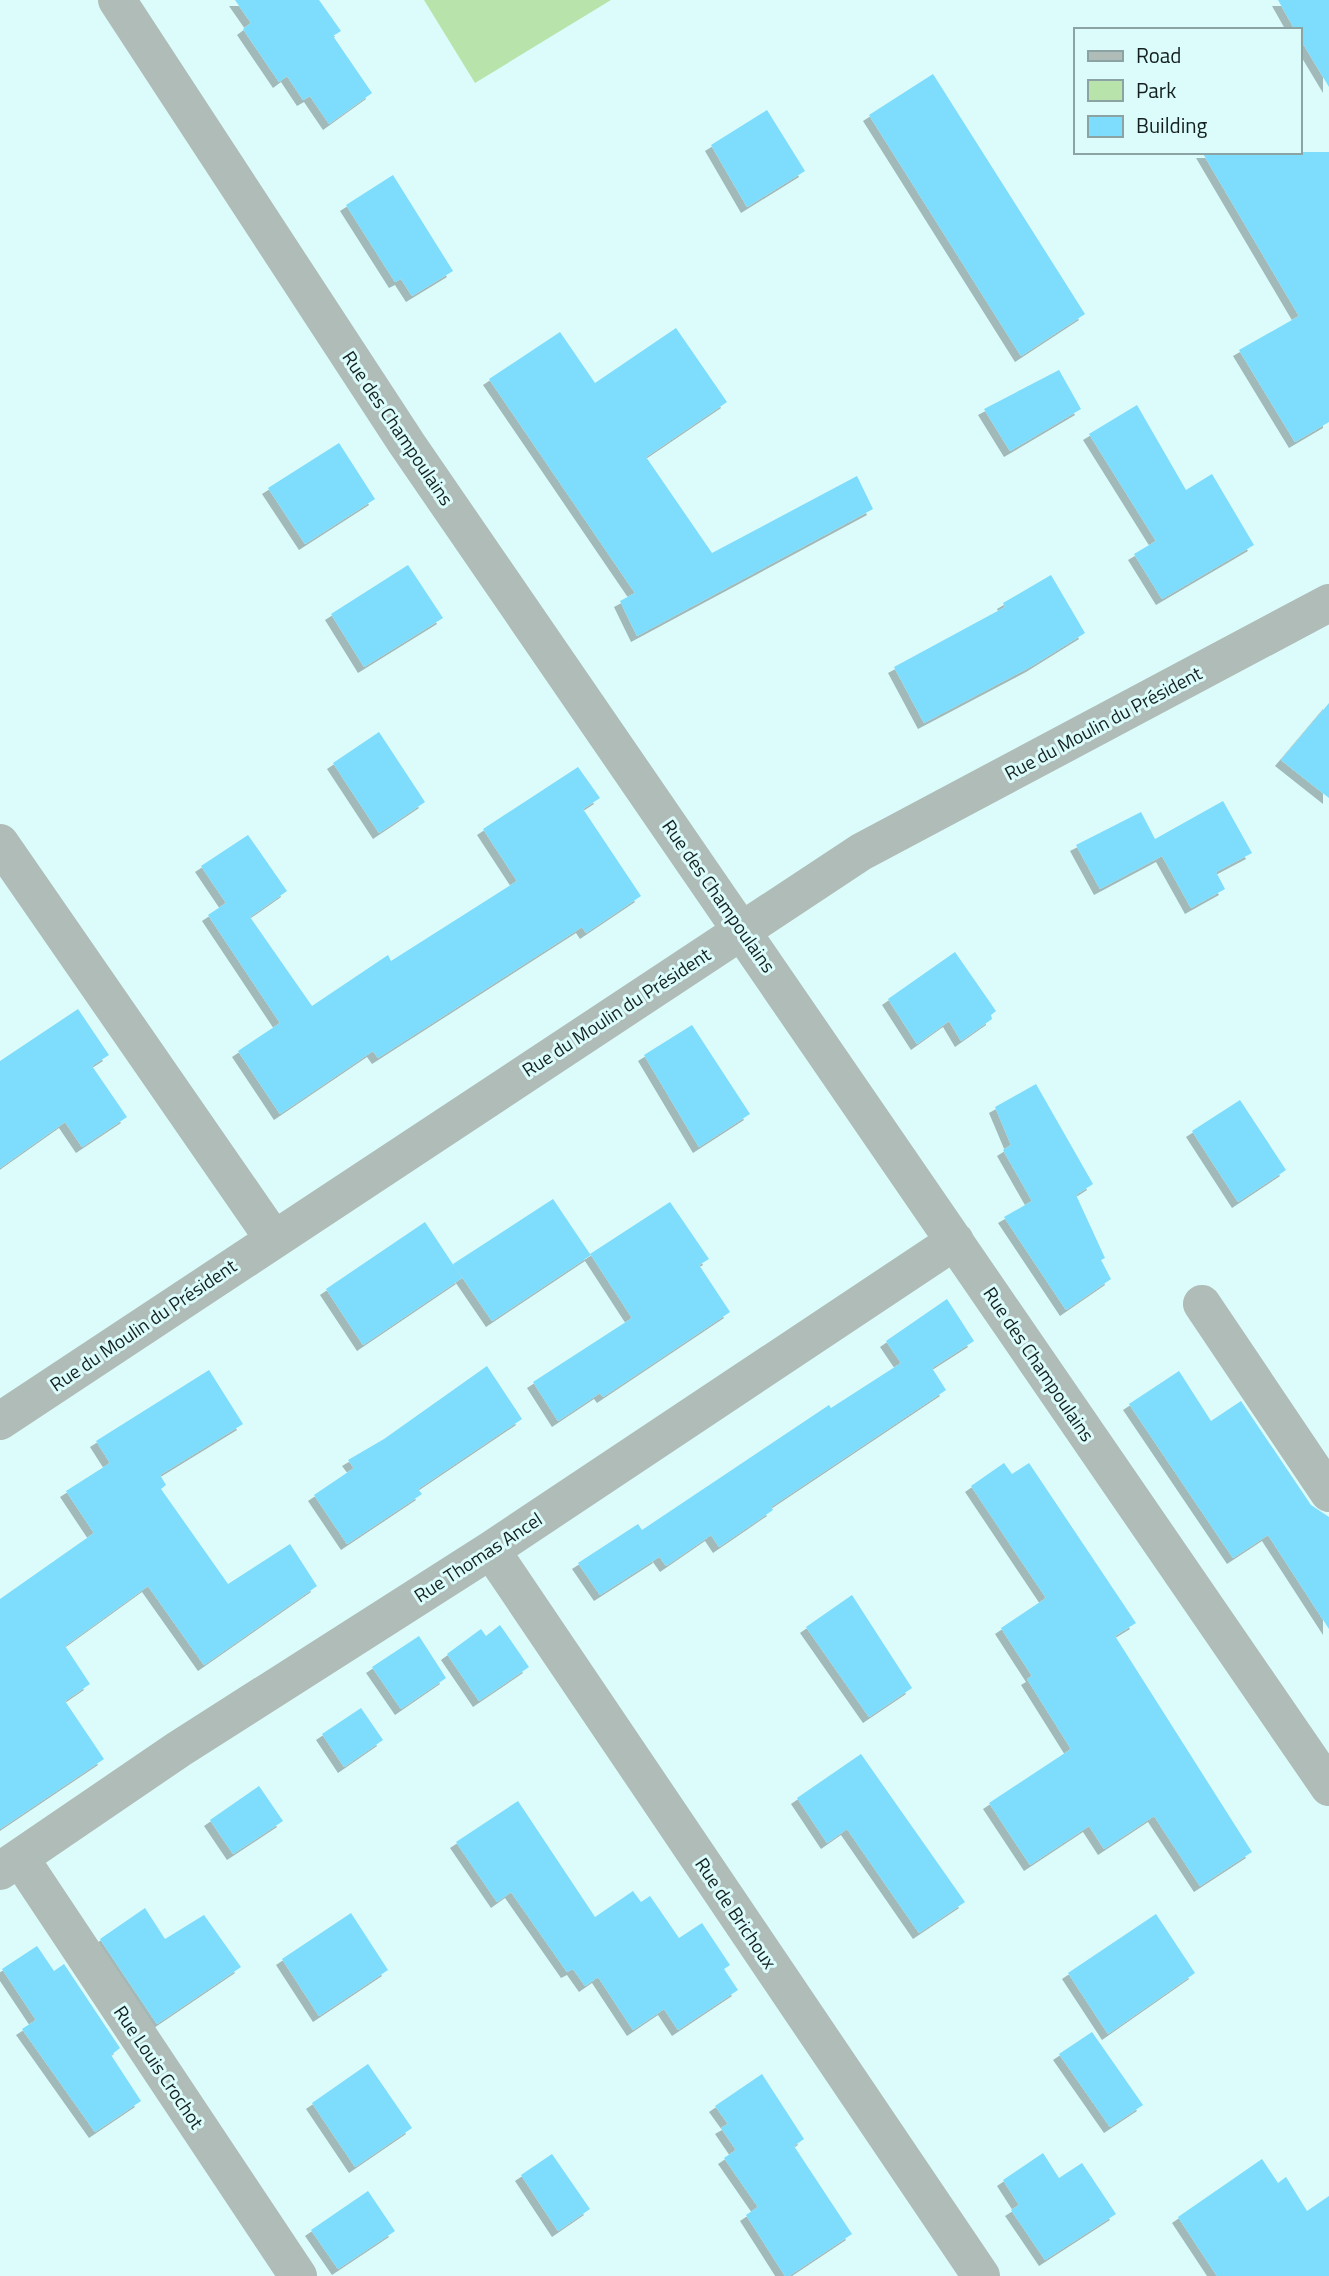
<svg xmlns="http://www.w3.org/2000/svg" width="1329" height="2276" viewBox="0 0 1329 2276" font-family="'Titillium Web',sans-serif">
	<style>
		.green { fill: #b8e4ab }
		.building { fill: #7edcfd; filter: url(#shadow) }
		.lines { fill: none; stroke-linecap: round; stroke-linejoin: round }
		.minor { stroke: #b0bcb7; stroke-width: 38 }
		.labels { text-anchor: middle; stroke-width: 6; stroke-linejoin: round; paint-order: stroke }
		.street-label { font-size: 19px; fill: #142020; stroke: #dbfcfb }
	</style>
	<defs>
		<filter id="shadow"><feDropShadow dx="-6" dy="6" stdDeviation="0" flood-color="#0004"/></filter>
	</defs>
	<rect width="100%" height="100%" fill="#dbfcfb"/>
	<path class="green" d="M 424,0 L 611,0 L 475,83 Z"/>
	<path class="building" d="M 235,0 L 319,0 L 341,31 L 333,36 L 372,93 L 329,124 L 310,96 L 303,100 L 287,76 L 279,82 L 243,29 L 251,23 Z
		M 1278,0 L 1329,0 L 1329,87 L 1299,37 L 1299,30 L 1295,30 Z
		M 933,74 L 1085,314 L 1021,356 L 869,115 Z
		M 767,110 L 805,171 L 747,207 L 711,145 Z
		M 1202,152 L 1329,152 L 1329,422 L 1295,442 L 1239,350 L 1299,316 Z
		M 393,175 L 453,271 L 412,296 L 401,279 L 395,282 L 346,205 Z
		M 676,328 L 727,402 L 646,457 L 712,553 L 857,476 L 873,509 L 637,636 L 620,601 L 635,593 L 489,379 L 560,332 L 595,383 Z
		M 1059,370 L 1081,409 L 1010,451 L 984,409 Z
		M 1137,405 L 1186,490 L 1212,474 L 1254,545 L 1162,599 L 1134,554 L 1156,541 L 1089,434 Z
		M 339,443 L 375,499 L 305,544 L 268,488 Z
		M 408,565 L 443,618 L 364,667 L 331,614 Z
		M 1051,575 L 1085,633 L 1032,666 L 924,723 L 894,667 L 1005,607 L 1003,603 Z
		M 1329,703 L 1329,798 L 1281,760 Z
		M 379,732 L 425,802 L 379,833 L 333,763 Z
		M 578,767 L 600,798 L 583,809 L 641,896 L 586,933 L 582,927 L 378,1058 L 373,1051 L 280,1114 L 238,1051 L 280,1023 L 208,915 L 226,903 L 201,866 L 248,835 L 287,891 L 250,917 L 312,1006 L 388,955 L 391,961 L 517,881 L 483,829 Z
		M 1223,801 L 1252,853 L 1216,872 L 1225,889 L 1191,908 L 1162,856 L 1100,889 L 1076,845 L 1141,812 L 1155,839 Z
		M 955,952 L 996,1011 L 991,1015 L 992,1019 L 961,1041 L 949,1021 L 917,1044 L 888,999 Z
		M 78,1009 L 109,1055 L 92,1066 L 127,1117 L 82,1147 L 65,1122 L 0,1168 L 0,1061 Z
		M 692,1025 L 750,1114 L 699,1147 L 644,1055 Z
		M 1036,1084 L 1093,1184 L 1076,1195 L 1105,1258 L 1101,1260 L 1111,1279 L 1066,1310 L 1004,1217 L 1032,1201 L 1003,1150 L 1011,1145 L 995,1107 Z
		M 1240,1100 L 1286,1170 L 1238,1202 L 1192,1131 Z
		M 553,1199 L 590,1254 L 670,1202 L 709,1259 L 699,1265 L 730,1312 L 603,1397 L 600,1393 L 558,1421 L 533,1382 L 632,1318 L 591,1255 L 492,1321 L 453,1264 Z
		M 425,1222 L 462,1278 L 363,1345 L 326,1289 Z
		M 947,1299 L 974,1341 L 932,1368 L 946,1390 L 771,1507 L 773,1510 L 719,1547 L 711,1535 L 666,1566 L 656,1552 L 659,1557 L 600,1595 L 578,1563 L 638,1524 L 642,1530 L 829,1405 L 831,1408 L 901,1363 L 886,1341 Z
		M 487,1366 L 522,1419 L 418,1489 L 422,1494 L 347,1544 L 314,1495 L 354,1468 L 348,1460 L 384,1439 Z
		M 209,1370 L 243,1424 L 160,1475 L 166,1485 L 161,1489 L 228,1584 L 290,1544 L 317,1586 L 204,1665 L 148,1586 L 65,1646 L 90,1684 L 65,1701 L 104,1759 L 0,1829 L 0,1599 L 94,1533 L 66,1491 L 110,1463 L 96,1441 Z
		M 1179,1371 L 1211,1421 L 1241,1401 L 1311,1505 L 1329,1517 L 1329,1629 L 1268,1535 L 1233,1558 L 1129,1404 Z
		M 1004,1463 L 1012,1474 L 1029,1463 L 1136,1623 L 1115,1636 L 1252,1852 L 1200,1886 L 1154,1816 L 1104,1849 L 1089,1826 L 1030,1865 L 989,1803 L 1071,1749 L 1027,1679 L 1032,1676 L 1001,1628 L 1046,1598 L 971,1486 Z
		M 852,1595 L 912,1688 L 869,1717 L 806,1627 Z
		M 500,1625 L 529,1667 L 479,1701 L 447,1654 L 481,1629 L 486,1636 Z
		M 419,1636 L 446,1678 L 401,1709 L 372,1667 Z
		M 361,1708 L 383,1740 L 344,1767 L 322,1734 Z
		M 861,1754 L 965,1902 L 919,1933 L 847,1829 L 827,1843 L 797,1798 Z
		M 259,1786 L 283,1821 L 233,1854 L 210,1820 Z
		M 518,1801 L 595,1917 L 633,1891 L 641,1902 L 650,1896 L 679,1938 L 702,1923 L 730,1965 L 724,1969 L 738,1990 L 678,2030 L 664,2009 L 633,2030 L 598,1977 L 585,1986 L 573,1969 L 567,1972 L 511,1892 L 497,1902 L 456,1842 Z
		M 145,1908 L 165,1939 L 204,1915 L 241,1967 L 157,2024 L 100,1939 Z
		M 351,1913 L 388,1970 L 319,2016 L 282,1959 Z
		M 1156,1914 L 1195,1973 L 1108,2034 L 1068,1973 Z
		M 37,1946 L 54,1971 L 64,1964 L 120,2048 L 111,2055 L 141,2101 L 95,2132 L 22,2029 L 36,2020 L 2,1969 Z
		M 1092,2032 L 1143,2105 L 1110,2127 L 1059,2054 Z
		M 368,2064 L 412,2128 L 355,2167 L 312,2103 Z
		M 762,2074 L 804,2139 L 794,2146 L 852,2234 L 789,2276 L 785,2276 L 746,2215 L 758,2207 L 724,2158 L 736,2150 L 721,2128 L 728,2124 L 715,2106 Z
		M 1043,2153 L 1059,2178 L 1082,2163 L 1116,2214 L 1045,2260 L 1011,2210 L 1019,2205 L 1003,2180 Z
		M 552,2154 L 590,2209 L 558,2231 L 521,2175 Z
		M 1262,2159 L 1278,2183 L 1286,2177 L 1307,2211 L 1329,2196 L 1329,2276 L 1217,2276 L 1178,2217 Z
		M 368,2191 L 395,2231 L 338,2269 L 311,2230 Z"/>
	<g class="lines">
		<path class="minor" d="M 117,0 L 407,444 L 1329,1787
			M 0,843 L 273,1238
			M 1202,1304 L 1329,1493
			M 0,1421 L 861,852 L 1329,603
			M 491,1550 L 981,2276
			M 20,1858 L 298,2276
			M 0,1871 L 179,1749 L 491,1550 L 955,1241"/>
	</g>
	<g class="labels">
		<g class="street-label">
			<text transform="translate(398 428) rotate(56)" y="7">Rue des Champoulains</text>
			<text transform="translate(1103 723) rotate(-28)" y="7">Rue du Moulin du Président</text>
			<text transform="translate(719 896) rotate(55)" y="7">Rue des Champoulains</text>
			<text transform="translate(616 1012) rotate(-33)" y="7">Rue du Moulin du Président</text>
			<text transform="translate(143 1325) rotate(-34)" y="7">Rue du Moulin du Président</text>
			<text transform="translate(1039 1364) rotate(56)" y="7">Rue des Champoulains</text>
			<text transform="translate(478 1557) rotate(-33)" y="7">Rue Thomas Ancel</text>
			<text transform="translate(736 1913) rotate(56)" y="7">Rue de Brichoux</text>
			<text transform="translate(159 2067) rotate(56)" y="7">Rue Louis Crochot</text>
		</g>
	</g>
	<rect x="1074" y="28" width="228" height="126" fill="#dbfcfb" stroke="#8ba4a3" stroke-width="2"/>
	<rect x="1088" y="51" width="35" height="10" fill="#b0bcb7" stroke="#8ba4a3" stroke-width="2"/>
	<text x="1136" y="63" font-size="21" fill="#142020">Road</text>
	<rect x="1088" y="80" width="35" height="21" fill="#b8e4ab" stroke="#8ba4a3" stroke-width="2"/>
	<text x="1136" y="98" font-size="21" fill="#142020">Park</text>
	<rect x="1088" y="116" width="35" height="21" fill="#7edcfd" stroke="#8ba4a3" stroke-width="2"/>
	<text x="1136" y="133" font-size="21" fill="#142020">Building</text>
</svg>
